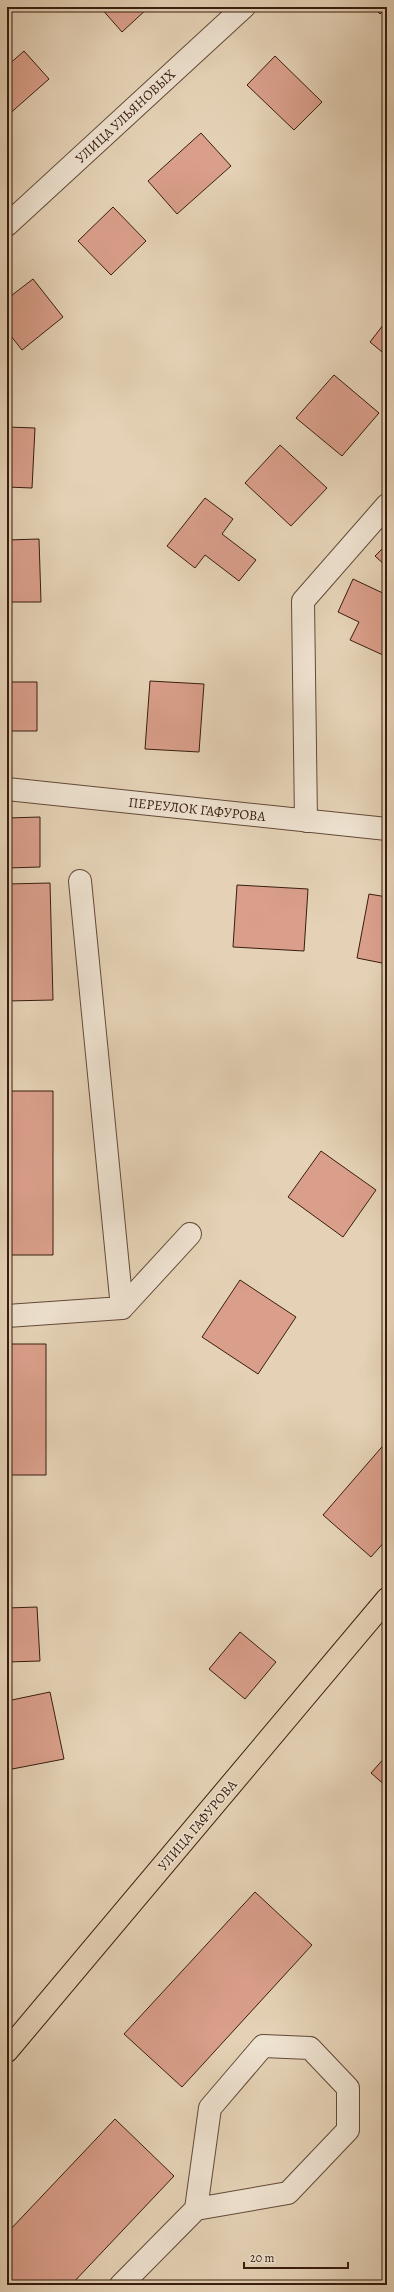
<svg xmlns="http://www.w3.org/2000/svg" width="394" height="2292" viewBox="0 0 394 2292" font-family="Alegreya,serif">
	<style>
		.building { fill: #da9f8b; stroke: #381d0e }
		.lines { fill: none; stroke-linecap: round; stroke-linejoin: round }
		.minor-casing { stroke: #634a38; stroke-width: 24 }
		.major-casing { stroke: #381d0e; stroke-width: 24 }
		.minor { stroke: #eee2d0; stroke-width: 22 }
		.major { stroke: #e5d2b6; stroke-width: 22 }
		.labels { text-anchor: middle; stroke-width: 3; stroke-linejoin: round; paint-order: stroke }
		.street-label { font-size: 14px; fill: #381d0e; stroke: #eee2d0 }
	</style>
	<rect width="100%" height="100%" fill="#e5d2b6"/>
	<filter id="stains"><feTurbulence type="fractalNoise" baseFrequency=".005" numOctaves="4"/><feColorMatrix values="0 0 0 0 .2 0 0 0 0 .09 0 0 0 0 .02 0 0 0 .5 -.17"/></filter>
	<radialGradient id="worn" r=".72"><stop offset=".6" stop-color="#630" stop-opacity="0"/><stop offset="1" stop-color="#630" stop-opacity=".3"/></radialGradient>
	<path class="building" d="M 100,7 L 149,7 L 122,32 Z
		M 373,7 L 387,7 L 380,14 Z
		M 24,51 L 49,79 L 7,116 L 7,66 Z
		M 275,56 L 322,102 L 294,130 L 247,85 Z
		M 201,133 L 231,166 L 177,214 L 148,181 Z
		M 113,207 L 146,241 L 111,275 L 78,241 Z
		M 33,279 L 63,317 L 22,350 L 7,331 L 7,299 Z
		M 387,320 L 387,356 L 370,342 Z
		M 334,375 L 379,413 L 342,456 L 296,418 Z
		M 7,427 L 35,428 L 32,488 L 7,487 Z
		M 280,445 L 327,488 L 291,526 L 245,483 Z
		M 205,498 L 233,519 L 222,534 L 256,560 L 239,581 L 205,555 L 195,568 L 167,546 Z
		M 39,539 L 41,602 L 7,602 L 7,540 Z
		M 387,544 L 387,567 L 375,556 Z
		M 353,579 L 387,595 L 387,646 L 383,655 L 350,640 L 359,622 L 338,612 Z
		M 150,681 L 204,684 L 199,752 L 145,749 Z
		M 7,682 L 37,682 L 37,731 L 7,731 Z
		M 40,817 L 40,867 L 7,868 L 7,818 Z
		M 50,883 L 53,1000 L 7,1001 L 7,884 Z
		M 237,885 L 308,889 L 304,951 L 233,947 Z
		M 369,894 L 387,897 L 387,964 L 357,958 Z
		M 7,1091 L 53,1091 L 53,1255 L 7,1255 Z
		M 321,1151 L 376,1190 L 343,1237 L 288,1197 Z
		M 240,1280 L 296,1317 L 258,1374 L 202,1337 Z
		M 7,1344 L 46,1344 L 46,1475 L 7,1475 Z
		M 387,1441 L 387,1539 L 371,1557 L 323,1515 Z
		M 37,1607 L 40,1661 L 7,1662 L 7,1608 Z
		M 240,1632 L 276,1662 L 245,1699 L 209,1669 Z
		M 50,1692 L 64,1759 L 7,1770 L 7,1701 Z
		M 387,1755 L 387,1787 L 371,1773 Z
		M 255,1892 L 312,1945 L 182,2087 L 124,2034 Z
		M 115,2119 L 174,2176 L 71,2285 L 7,2285 L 7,2233 Z"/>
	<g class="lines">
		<g class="minor-casing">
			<path id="minor" d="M 7,225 L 244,7
				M 7,789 L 387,829
				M 306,821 L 303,601 L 387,505
				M 122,1308 L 190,1234
				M 7,1316 L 122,1308 L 80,881
				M 121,2285 L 196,2209 L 288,2193 L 348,2130 L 348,2088 L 310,2048 L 263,2046 L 210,2108 L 196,2209"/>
		</g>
		<g class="major-casing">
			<path id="major" d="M 7,2051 L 387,1599"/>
		</g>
		<use href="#minor" class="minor"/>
		<use href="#major" class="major"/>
	</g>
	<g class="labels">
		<g class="street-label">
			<text transform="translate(125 116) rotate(-43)" y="5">УЛИЦА УЛЬЯНОВЫХ</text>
			<text transform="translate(197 809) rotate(6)" y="5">ПЕРЕУЛОК ГАФУРОВА</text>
			<text transform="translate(197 1825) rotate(-50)" y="5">УЛИЦА ГАФУРОВА</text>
		</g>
	</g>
	<rect width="394" height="2292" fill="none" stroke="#e5d2b6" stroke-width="24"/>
	<rect x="8" y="8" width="378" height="2276" fill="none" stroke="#381d0e" stroke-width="2"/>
	<rect x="12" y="12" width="370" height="2268" fill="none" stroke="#381d0e"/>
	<path d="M244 2262v6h104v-6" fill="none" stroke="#381d0e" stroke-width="2"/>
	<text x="250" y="2262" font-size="12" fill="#381d0e" stroke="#eee2d0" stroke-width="3" paint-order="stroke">20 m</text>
	<rect width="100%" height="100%" filter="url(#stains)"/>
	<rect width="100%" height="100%" fill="url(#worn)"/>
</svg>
